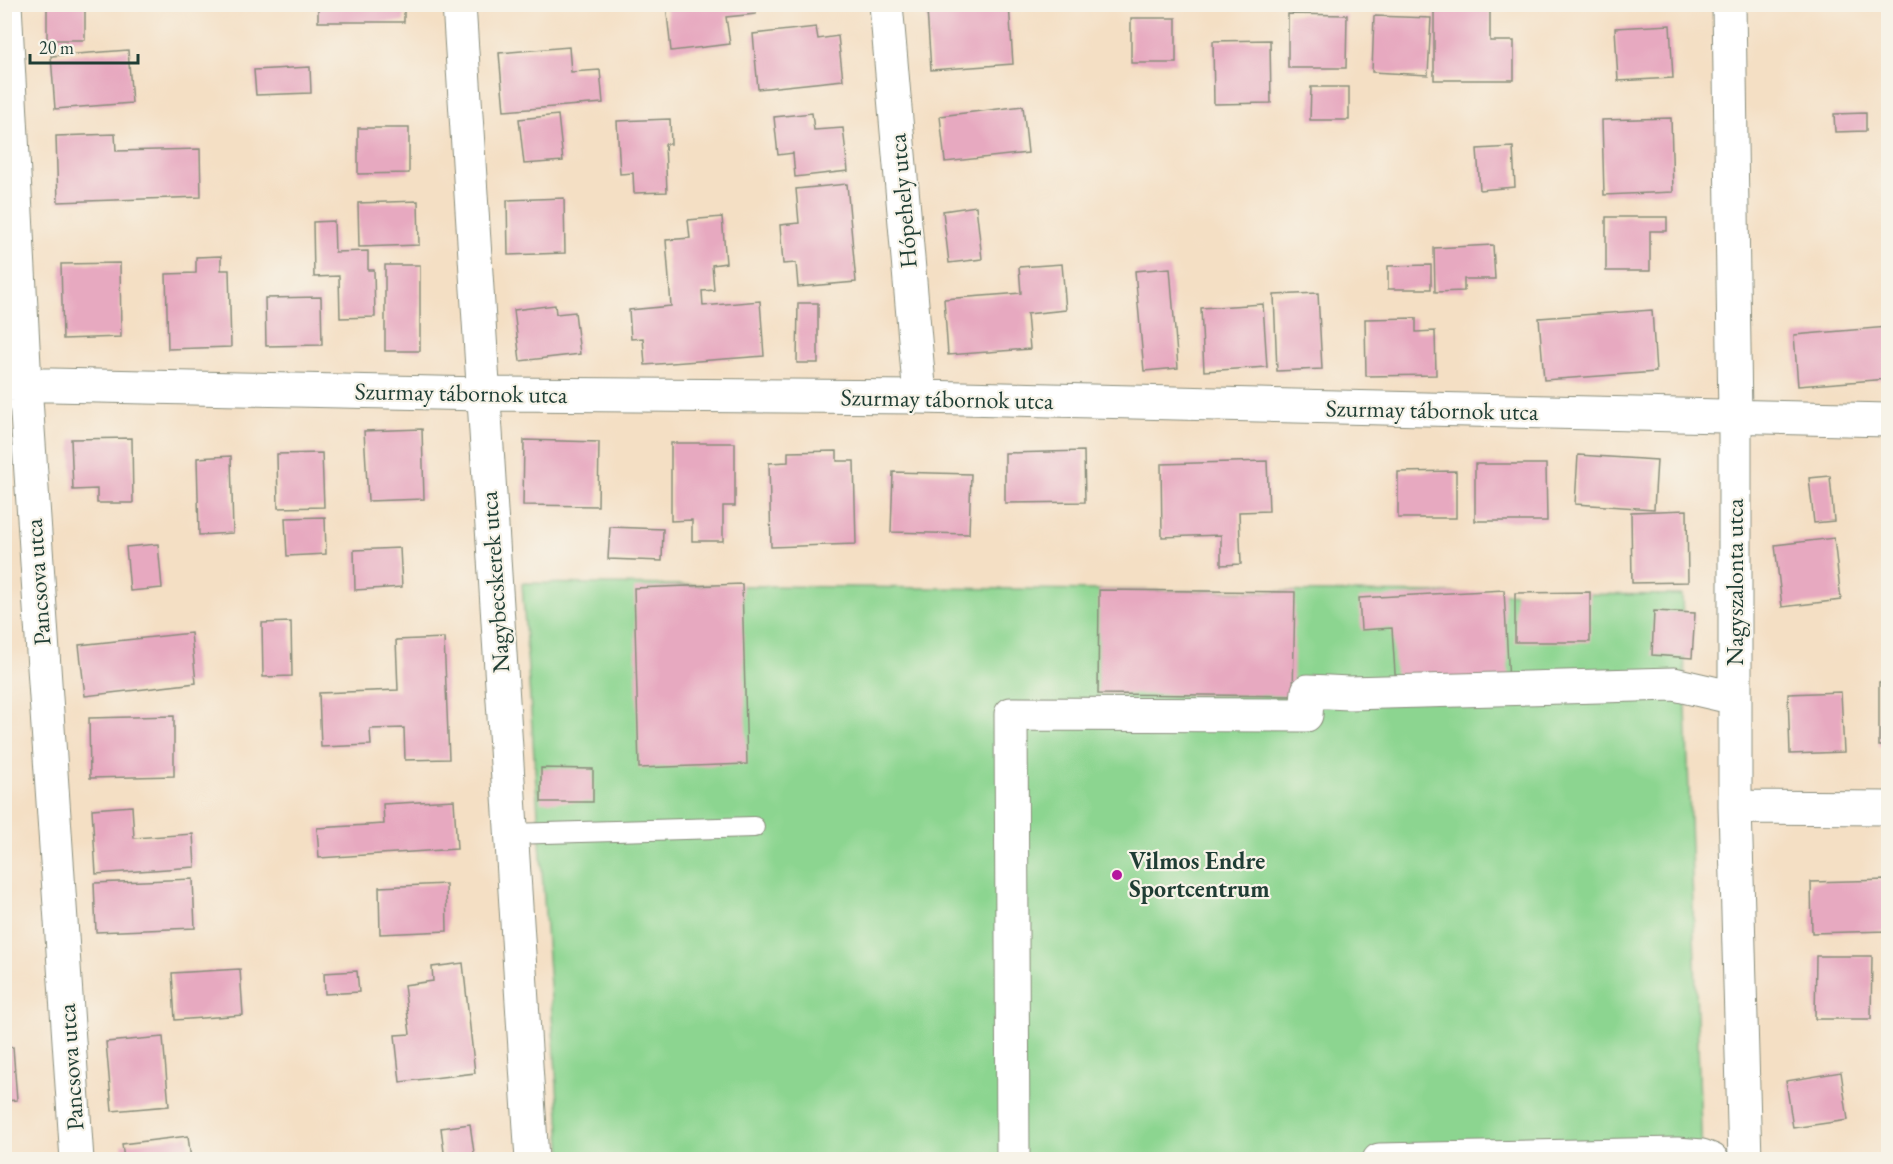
<svg xmlns="http://www.w3.org/2000/svg" width="1893" height="1164" viewBox="0 0 1893 1164" font-family="'EB Garamond',serif">
	<style>
		.green { fill: #8cd590; stroke: #568962; stroke-width: 1.5 }
		.building { fill: #e7a9c0 }
		.lines { fill: none; stroke-linecap: round; stroke-linejoin: round }
		.lane-casing { stroke: #8a8e7c; stroke-width: 22 }
		.street-casing { stroke: #8a8e7c; stroke-width: 35 }
		.lane { stroke: #fff; stroke-width: 20 }
		.street { stroke: #fff; stroke-width: 33 }
		.poi-dot { fill: #b5179e; stroke: #f7f3e8; stroke-width: 2 }
		.labels { text-anchor: middle; stroke-width: 4.5; stroke-linejoin: round; paint-order: stroke }
		.street-label { font-size: 24px; fill: #1f3d34; stroke: #f7f3e8 }
		.poi-label { font-size: 24px; font-weight: bold; fill: #1f3d34; stroke: #f7f3e8; text-anchor: start }
	</style>
	<rect width="100%" height="100%" fill="#f7f3e8"/>
	<filter id="ink" filterUnits="userSpaceOnUse"><feTurbulence type="fractalNoise" baseFrequency=".0167" numOctaves="2"/><feDisplacementMap in="SourceGraphic" scale="12" xChannelSelector="R" yChannelSelector="G"/><feConvolveMatrix kernelMatrix="1 2 1 2 8 2 1 2 1" color-interpolation-filters="sRGB"/></filter>
	<filter id="wash" filterUnits="userSpaceOnUse"><feTurbulence type="fractalNoise" baseFrequency=".008" numOctaves="4" result="noise"/><feDisplacementMap in="SourceGraphic" scale="24" xChannelSelector="R" yChannelSelector="G"/><feGaussianBlur stdDeviation="1.35" result="paint"/><feColorMatrix in="noise" values="0 0 0 0 0 0 0 0 0 0 0 0 0 0 0 0 0 1.4 0 .05"/><feComposite in="paint" operator="in"/></filter>
	<g filter="url(#wash)">
		<rect width="100%" height="100%" fill="#f4dfc4"/>
		<path class="green" d="M 522,583 L 1099,590 L 1682,595 L 1702,1159 L 562,1159 Z"/>
		<g id="blocks">
			<path class="building" d="M 47,4 L 85,4 L 85,40 L 47,40 Z
				M 318,4 L 404,4 L 404,22 L 318,22 Z
				M 666,4 L 755,4 L 756,14 L 726,17 L 730,44 L 671,51 Z
				M 768,4 L 796,4 L 796,6 L 768,8 Z
				M 998,4 L 1009,4 L 1013,64 L 931,70 L 927,10 Z
				M 1434,7 L 1490,7 L 1490,41 L 1514,41 L 1514,80 L 1434,80 Z
				M 1288,14 L 1347,15 L 1346,68 L 1288,68 Z
				M 1374,16 L 1431,18 L 1428,75 L 1372,72 Z
				M 1131,18 L 1176,18 L 1176,63 L 1131,63 Z
				M 1670,25 L 1673,78 L 1618,81 L 1615,28 Z
				M 816,27 L 818,39 L 838,36 L 843,80 L 758,89 L 753,34 Z
				M 1270,40 L 1271,103 L 1214,104 L 1213,41 Z
				M 569,47 L 571,72 L 600,70 L 603,103 L 504,111 L 499,53 Z
				M 128,50 L 132,103 L 55,109 L 51,56 Z
				M 310,67 L 311,93 L 256,95 L 254,70 Z
				M 1311,87 L 1349,87 L 1349,120 L 1310,120 Z
				M 1023,106 L 1028,153 L 945,162 L 940,116 Z
				M 812,113 L 814,130 L 843,128 L 848,171 L 795,177 L 793,153 L 778,155 L 774,117 Z
				M 1866,113 L 1866,131 L 1835,132 L 1834,114 Z
				M 558,115 L 563,161 L 524,164 L 519,119 Z
				M 1671,118 L 1673,192 L 1604,195 L 1602,120 Z
				M 670,119 L 671,144 L 665,144 L 667,192 L 634,193 L 633,173 L 620,174 L 617,121 Z
				M 358,128 L 409,128 L 409,173 L 358,174 Z
				M 115,134 L 116,151 L 200,149 L 201,197 L 58,202 L 56,136 Z
				M 1513,147 L 1515,187 L 1480,190 L 1477,149 Z
				M 847,184 L 856,282 L 798,287 L 796,263 L 783,264 L 780,225 L 799,223 L 796,189 Z
				M 564,198 L 565,253 L 508,255 L 507,200 Z
				M 418,201 L 419,245 L 359,247 L 358,203 Z
				M 976,206 L 982,259 L 949,263 L 943,211 Z
				M 722,217 L 726,263 L 712,265 L 714,290 L 702,291 L 703,306 L 760,301 L 764,356 L 645,365 L 643,338 L 631,339 L 629,310 L 671,306 L 666,240 L 690,238 L 688,220 Z
				M 1606,217 L 1667,217 L 1667,231 L 1650,231 L 1650,271 L 1606,271 Z
				M 334,221 L 335,252 L 368,251 L 368,270 L 374,270 L 375,317 L 340,318 L 339,276 L 314,277 L 313,222 Z
				M 1493,245 L 1495,279 L 1464,279 L 1464,291 L 1435,292 L 1434,248 Z
				M 221,256 L 221,270 L 229,270 L 231,347 L 168,349 L 166,274 L 196,273 L 196,257 Z
				M 120,263 L 121,337 L 63,339 L 61,264 Z
				M 1062,264 L 1066,310 L 1027,314 L 1030,349 L 948,355 L 944,299 L 1021,293 L 1019,267 Z
				M 385,265 L 420,265 L 420,351 L 385,351 Z
				M 1431,265 L 1431,289 L 1388,289 L 1388,266 Z
				M 1170,268 L 1178,368 L 1144,371 L 1135,271 Z
				M 1318,293 L 1322,369 L 1277,371 L 1274,295 Z
				M 321,297 L 322,345 L 266,346 L 265,298 Z
				M 798,303 L 818,303 L 818,363 L 797,363 Z
				M 1263,304 L 1267,367 L 1204,371 L 1201,308 Z
				M 555,305 L 556,314 L 575,312 L 580,354 L 520,361 L 514,310 Z
				M 1652,310 L 1656,372 L 1544,380 L 1539,318 Z
				M 1416,318 L 1416,332 L 1435,331 L 1436,375 L 1366,376 L 1365,319 Z
				M 1888,327 L 1888,379 L 1798,386 L 1794,335 Z
				M 422,429 L 424,499 L 368,501 L 364,431 Z
				M 132,438 L 133,503 L 97,503 L 97,489 L 73,490 L 71,439 Z
				M 524,440 L 599,442 L 598,506 L 523,505 Z
				M 671,443 L 735,443 L 735,506 L 723,506 L 723,541 L 692,541 L 692,520 L 671,521 Z
				M 837,451 L 837,461 L 854,461 L 856,544 L 771,547 L 769,463 L 788,462 L 788,452 Z
				M 1084,451 L 1085,502 L 1005,503 L 1005,453 Z
				M 322,453 L 324,507 L 278,508 L 277,454 Z
				M 1578,455 L 1657,460 L 1654,509 L 1575,504 Z
				M 231,456 L 233,533 L 199,535 L 197,458 Z
				M 1267,461 L 1269,511 L 1239,512 L 1241,564 L 1221,565 L 1221,535 L 1162,537 L 1161,464 Z
				M 1475,464 L 1546,464 L 1547,521 L 1475,521 Z
				M 1456,471 L 1456,518 L 1398,518 L 1398,472 Z
				M 893,472 L 971,474 L 969,534 L 891,532 Z
				M 1830,476 L 1834,521 L 1814,523 L 1809,478 Z
				M 1687,510 L 1688,582 L 1632,583 L 1631,512 Z
				M 325,517 L 326,554 L 287,556 L 285,518 Z
				M 610,527 L 663,529 L 662,561 L 608,559 Z
				M 1834,538 L 1841,600 L 1782,607 L 1775,545 Z
				M 158,544 L 162,588 L 130,591 L 126,547 Z
				M 400,548 L 402,587 L 355,590 L 354,550 Z
				M 742,584 L 747,764 L 639,768 L 634,588 Z
				M 1099,590 L 1295,592 L 1293,696 L 1098,694 Z
				M 1504,590 L 1509,682 L 1396,688 L 1392,628 L 1361,630 L 1359,598 Z
				M 1590,592 L 1590,642 L 1515,642 L 1515,593 Z
				M 1654,611 L 1695,613 L 1692,658 L 1652,655 Z
				M 291,622 L 292,676 L 263,677 L 262,623 Z
				M 191,633 L 196,683 L 85,696 L 79,645 Z
				M 444,638 L 449,759 L 405,760 L 404,728 L 370,729 L 371,745 L 321,747 L 319,693 L 398,690 L 396,640 Z
				M 1879,682 L 1888,682 L 1888,746 L 1879,746 Z
				M 1841,692 L 1844,752 L 1790,754 L 1788,694 Z
				M 174,716 L 174,776 L 90,778 L 89,718 Z
				M 541,768 L 593,769 L 593,802 L 541,802 Z
				M 454,800 L 457,849 L 319,858 L 317,828 L 384,824 L 383,804 Z
				M 132,806 L 134,838 L 193,834 L 195,867 L 96,874 L 92,809 Z
				M 193,879 L 195,928 L 96,932 L 94,883 Z
				M 1888,880 L 1888,931 L 1812,933 L 1811,882 Z
				M 446,884 L 447,931 L 380,934 L 379,887 Z
				M 1816,956 L 1872,956 L 1871,1019 L 1815,1019 Z
				M 463,963 L 475,1073 L 400,1082 L 395,1035 L 410,1034 L 404,985 L 433,981 L 432,967 Z
				M 240,969 L 243,1015 L 175,1020 L 172,973 Z
				M 357,971 L 359,992 L 325,994 L 324,973 Z
				M 163,1037 L 169,1106 L 112,1111 L 106,1042 Z
				M 13,1047 L 17,1100 L 4,1101 L 4,1048 Z
				M 1841,1072 L 1848,1120 L 1793,1128 L 1786,1081 Z
				M 470,1124 L 475,1160 L 445,1160 L 441,1128 Z
				M 188,1136 L 191,1160 L 124,1160 L 122,1144 Z"/>
		</g>
	</g>
	<g filter="url(#ink)">
		<use href="#blocks" fill-opacity="0" stroke="#8a8e7c" stroke-width="1.5"/>
		<g class="lines">
			<g class="lane-casing">
				<path id="lane" d="M 511,834 L 754,827"/>
			</g>
			<g class="street-casing">
				<path id="street" d="M 5,4 L 25,384 L 77,1160
					M 459,4 L 532,1160
					M 886,4 L 920,397
					M 1729,4 L 1735,417 L 1735,807 L 1745,1160
					M 4,384 L 483,394 L 920,397 L 1888,420
					M 1735,807 L 1888,808
					M 1013,1160 L 1011,714 L 1306,715 L 1308,691 L 1349,693 L 1674,684 L 1735,698
					M 1379,1160 L 1677,1154 L 1702,1156 L 1712,1160"/>
			</g>
			<use href="#lane" class="lane"/>
			<use href="#street" class="street"/>
		</g>
	</g>
	<circle class="poi-dot" cx="1117" cy="875" r="6"/>
	<g class="labels">
		<g class="street-label">
			<text transform="translate(903 201) rotate(-95)" y="8">Hópehely utca</text>
			<text transform="translate(461 393) rotate(1)" y="8">Szurmay tábornok utca</text>
			<text transform="translate(947 399) rotate(1)" y="8">Szurmay tábornok utca</text>
			<text transform="translate(1432 410) rotate(1)" y="8">Szurmay tábornok utca</text>
			<text transform="translate(38 582) rotate(-94)" y="8">Pancsova utca</text>
			<text transform="translate(495 582) rotate(-94)" y="8">Nagybecskerek utca</text>
			<text transform="translate(1735 582) rotate(-90)" y="8">Nagyszalonta utca</text>
			<text transform="translate(71 1067) rotate(-94)" y="8">Pancsova utca</text>
		</g>
		<g class="poi-label">
			<text x="1129" y="869">Vilmos Endre<tspan x="1129" dy="28">Sportcentrum</tspan></text>
		</g>
	</g>
	<rect width="1893" height="1164" fill="none" stroke="#f7f3e8" stroke-width="24"/>
	<path d="M30 54v9h108v-9" fill="none" stroke="#1f3d34" stroke-width="3"/>
	<text x="39" y="54" font-size="18" fill="#1f3d34" stroke="#f7f3e8" stroke-width="4.5" paint-order="stroke">20 m</text>
</svg>
